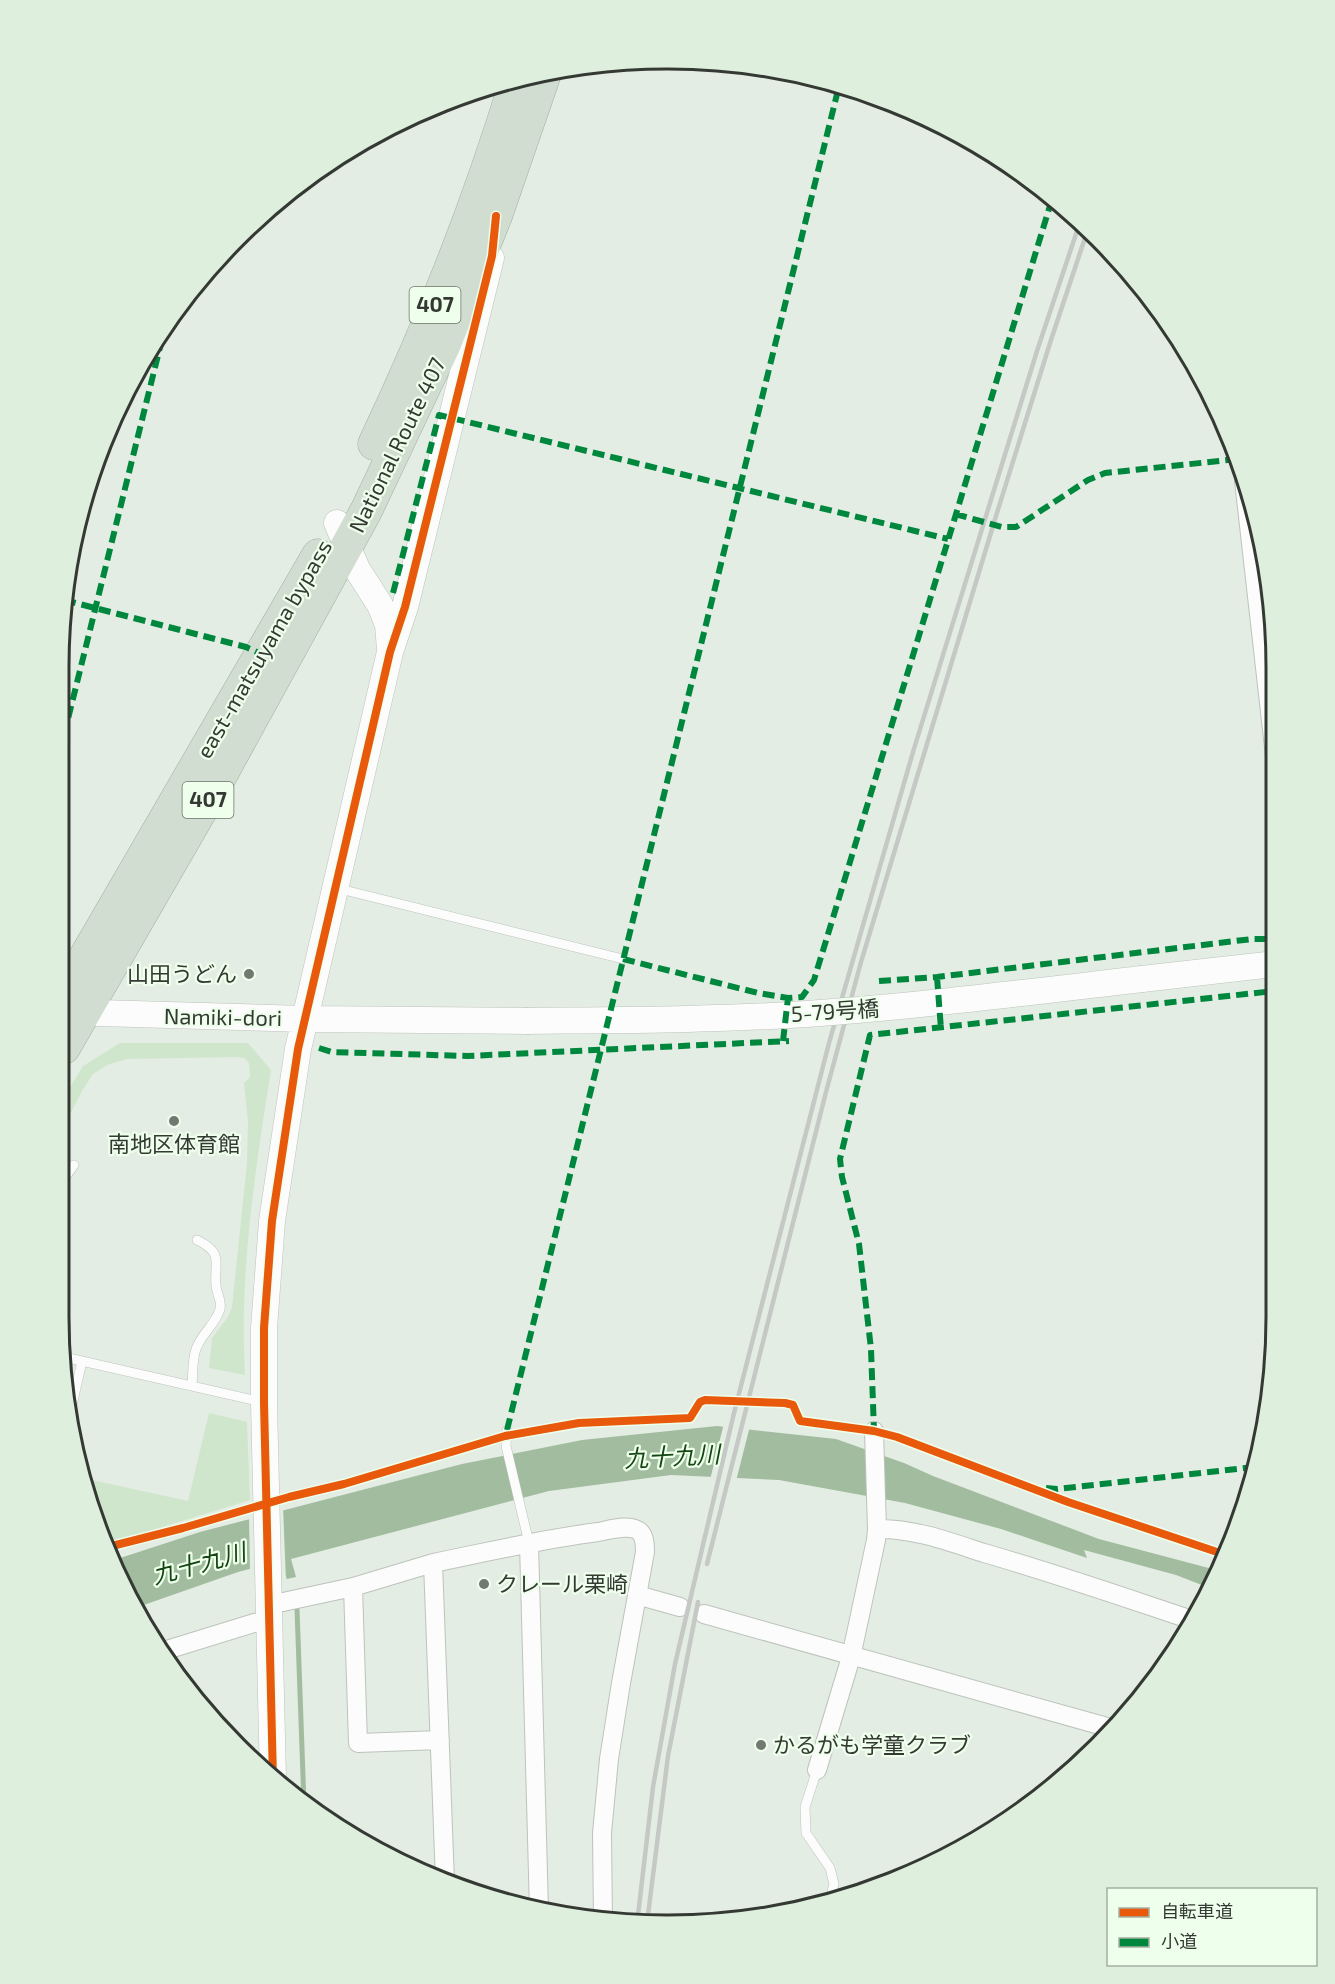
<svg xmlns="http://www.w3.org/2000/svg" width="1335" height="1984" font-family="'Exo 2','Noto Sans JP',sans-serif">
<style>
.green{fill:#cfe6cc}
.water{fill:#a2bc9f}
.pier{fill:#e4ede3}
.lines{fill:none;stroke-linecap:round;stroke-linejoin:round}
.stream{stroke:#a2bc9f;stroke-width:5}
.lane-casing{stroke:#bcc3bc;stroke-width:10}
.street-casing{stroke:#bcc3bc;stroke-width:20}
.secondary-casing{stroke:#bcc3bc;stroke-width:27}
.highway-casing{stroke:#a0b09f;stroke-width:33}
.lane{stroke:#fbfcfb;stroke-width:9}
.street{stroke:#fbfcfb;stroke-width:18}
.secondary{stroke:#fbfcfb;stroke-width:26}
.highway{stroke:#d1ddd0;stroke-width:32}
.rail{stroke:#c5c8c5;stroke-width:4.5}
.secondary-bridge-casing{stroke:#bcc3bc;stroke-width:27;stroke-linecap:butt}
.secondary-bridge{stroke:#fbfcfb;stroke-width:26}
.quiet{stroke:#00873e;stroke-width:6;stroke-dasharray:12 6;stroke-linecap:butt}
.cycleway-casing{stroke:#eeffec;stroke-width:11}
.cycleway{stroke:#e8590c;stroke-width:8}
.poi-dot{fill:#727971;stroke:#eeffec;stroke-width:2}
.labels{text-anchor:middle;stroke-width:4.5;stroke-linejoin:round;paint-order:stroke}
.shield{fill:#eeffec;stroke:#6c756a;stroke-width:1.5}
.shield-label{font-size:21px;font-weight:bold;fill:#343a33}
.street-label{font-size:22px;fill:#343a33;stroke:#eeffec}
.poi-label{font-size:22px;fill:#343a33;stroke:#eeffec;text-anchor:start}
.water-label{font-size:24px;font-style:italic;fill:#144512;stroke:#eeffec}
.rim{fill:none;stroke:#343a33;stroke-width:3}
</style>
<rect width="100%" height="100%" fill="#e4ede3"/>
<!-- green -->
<path class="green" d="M120,1043H248L271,1070C255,1171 239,1273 245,1375L209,1368L212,1338L228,1317L232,1307L247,1163L248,1122L244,1083L250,1077L249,1063L244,1058L237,1057L127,1059L107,1065L93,1074L82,1091L64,1126V1097L83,1066Z
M209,1413L247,1422L250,1500L159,1528L106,1542L91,1512L83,1478L188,1501Z"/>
<!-- water -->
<path class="water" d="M717,1426L836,1439L904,1463L933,1476L1099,1539L1220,1571L1212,1589L1176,1575L1084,1550L1087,1558L1001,1529L905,1503L779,1480L671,1475L549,1491L291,1559L296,1577L287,1579L279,1561L238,1572L138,1607L114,1560L200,1532L462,1464L582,1440Z"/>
<!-- pier -->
<path class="pier" d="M724,1423L750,1426L736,1481L710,1480Z
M283,1506L286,1581L278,1565L250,1572L249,1515Z"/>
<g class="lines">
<!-- stream -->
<path class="stream" d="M297,1609L304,1804"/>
<defs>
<path id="lane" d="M336,888L623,959
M64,1179L74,1165
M64,1357L262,1402
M192,1386C193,1375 192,1360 196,1349C201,1334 216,1324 220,1309C222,1300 217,1295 216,1286C214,1262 224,1253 197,1240
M69,1419L82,1361
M507,1430L506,1446L529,1543
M817,1770L805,1807L806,1833L830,1868L834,1884L830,1900"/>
<path id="street" d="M1244,481L1276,765
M877,1529C913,1528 950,1542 984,1553C1054,1573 1123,1597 1192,1620
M529,1543L539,1911
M433,1563C487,1552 542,1539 598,1532C609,1530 624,1525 635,1529C645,1532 645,1544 645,1552L621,1683L609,1759L602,1833L603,1921
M353,1587L358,1743L440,1740
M637,1595L680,1607
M269,1605L353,1587L433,1563L445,1882
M704,1614L1114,1729
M160,1652L254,1623L269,1621
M817,1770L851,1657L876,1540L877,1529L874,1431"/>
<path id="secondary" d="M337,523L357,569L380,605L388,625L390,649
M1142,979L1274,964
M64,1012L306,1019L526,1021
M273,1779L264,1403V1328L272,1221L298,1049L390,652L405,607L491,258"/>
<path id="highway" d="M374,444C430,326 478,205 516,80
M64,993L318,555
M64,1048L213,790L366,511L444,346L496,216L546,71"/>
</defs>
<!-- lane casing -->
<use href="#lane" class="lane-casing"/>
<!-- street casing -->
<use href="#street" class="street-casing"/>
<!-- secondary casing -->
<use href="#secondary" class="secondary-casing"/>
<!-- highway casing -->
<use href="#highway" class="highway-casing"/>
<!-- lane -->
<use href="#lane" class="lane"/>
<!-- street -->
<use href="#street" class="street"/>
<!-- secondary -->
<use href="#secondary" class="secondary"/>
<!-- highway -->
<use href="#highway" class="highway"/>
<!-- rail -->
<path class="rail" d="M707,1564L826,1092L861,962L996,516L1050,343L1088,229
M647,1923L668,1756L698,1602
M637,1924L653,1787L675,1664L734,1413L829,1043L913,752L1037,351L1080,222"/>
<defs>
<path id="secondary-bridge" d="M526,1021C620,1020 714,1020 807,1014C919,1006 1030,992 1142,979"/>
</defs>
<!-- secondary-bridge casing -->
<use href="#secondary-bridge" class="secondary-bridge-casing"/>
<!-- secondary-bridge -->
<use href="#secondary-bridge" class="secondary-bridge"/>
<!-- quiet -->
<path class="quiet" d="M955,514L1002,527H1016L1088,480L1105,473L1238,459
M393,593L439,415L948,539
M64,600L246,647L261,654
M64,735L165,327
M623,959L758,993L788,998L802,997L814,980L1052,199
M937,977L941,1029
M879,981L937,977L1252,939H1275
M783,1041L788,998
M319,1048L332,1052L467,1056L789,1041
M507,1430L839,86
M877,1430L874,1431L871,1349L859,1244L842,1177L840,1159L870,1035L1274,991
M1046,1488L1057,1489L1255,1467"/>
<defs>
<path id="cycleway" d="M108,1547L183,1528L289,1497L344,1484L505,1436L579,1423L690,1418L700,1402L705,1400L785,1403L793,1405L800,1421L874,1431L897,1437L1068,1502L1226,1555
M273,1779L264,1403V1328L272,1221L298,1049L390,652L405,607L492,256L496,216"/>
</defs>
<!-- cycleway casing -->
<use href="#cycleway" class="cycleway-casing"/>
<!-- cycleway -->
<use href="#cycleway" class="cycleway"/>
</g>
<!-- markers -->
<g class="poi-dot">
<circle cx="249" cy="974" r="6"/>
<circle cx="174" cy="1121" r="6"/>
<circle cx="484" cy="1584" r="6"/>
<circle cx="761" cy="1745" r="6"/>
</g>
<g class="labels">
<!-- shield labels -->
<g class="shield">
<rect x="409.5" y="287" width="51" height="36" rx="4.5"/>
<rect x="182.5" y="782" width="51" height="36" rx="4.5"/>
</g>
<g class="shield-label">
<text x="435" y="312">407</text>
<text x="208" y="807">407</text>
</g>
<!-- street labels -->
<g class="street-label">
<text transform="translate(397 445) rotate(-64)" y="8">National Route 407</text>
<text transform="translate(264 649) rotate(-60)" y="8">east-matsuyama bypass</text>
<text transform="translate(835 1011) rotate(-4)" y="8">5-79号橋</text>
<text transform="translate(223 1017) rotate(1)" y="8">Namiki-dori</text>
</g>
<!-- poi labels -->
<g class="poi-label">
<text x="237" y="982" text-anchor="end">山田うどん</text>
<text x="174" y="1152" text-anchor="middle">南地区体育館</text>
<text x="496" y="1592">クレール栗崎</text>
<text x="773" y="1753">かるがも学童クラブ</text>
</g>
<!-- water labels -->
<g class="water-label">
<text transform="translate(672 1457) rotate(-3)" y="8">九十九川</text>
<text transform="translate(199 1564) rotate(-15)" y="8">九十九川</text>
</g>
</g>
<!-- crop -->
<path d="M0 0H1335V1984H0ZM667 69H668A598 598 0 0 1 1266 667V1317A598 598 0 0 1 668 1915H667A598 598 0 0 1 69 1317V667A598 598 0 0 1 667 69Z" fill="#dfefdd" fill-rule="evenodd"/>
<path class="rim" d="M667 69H668A598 598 0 0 1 1266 667V1317A598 598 0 0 1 668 1915H667A598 598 0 0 1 69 1317V667A598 598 0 0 1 667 69Z"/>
<!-- legend -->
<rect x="1107" y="1888" width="210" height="78" fill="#eeffec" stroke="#a4b0a2" stroke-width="1.5"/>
<rect x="1119" y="1908" width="30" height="9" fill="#e8590c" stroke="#a4b0a2" stroke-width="1.5"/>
<text x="1161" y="1918" font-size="18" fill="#343a33">自転車道</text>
<rect x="1119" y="1938" width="30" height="9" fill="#00873e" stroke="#a4b0a2" stroke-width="1.5"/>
<text x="1161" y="1948" font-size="18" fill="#343a33">小道</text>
</svg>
